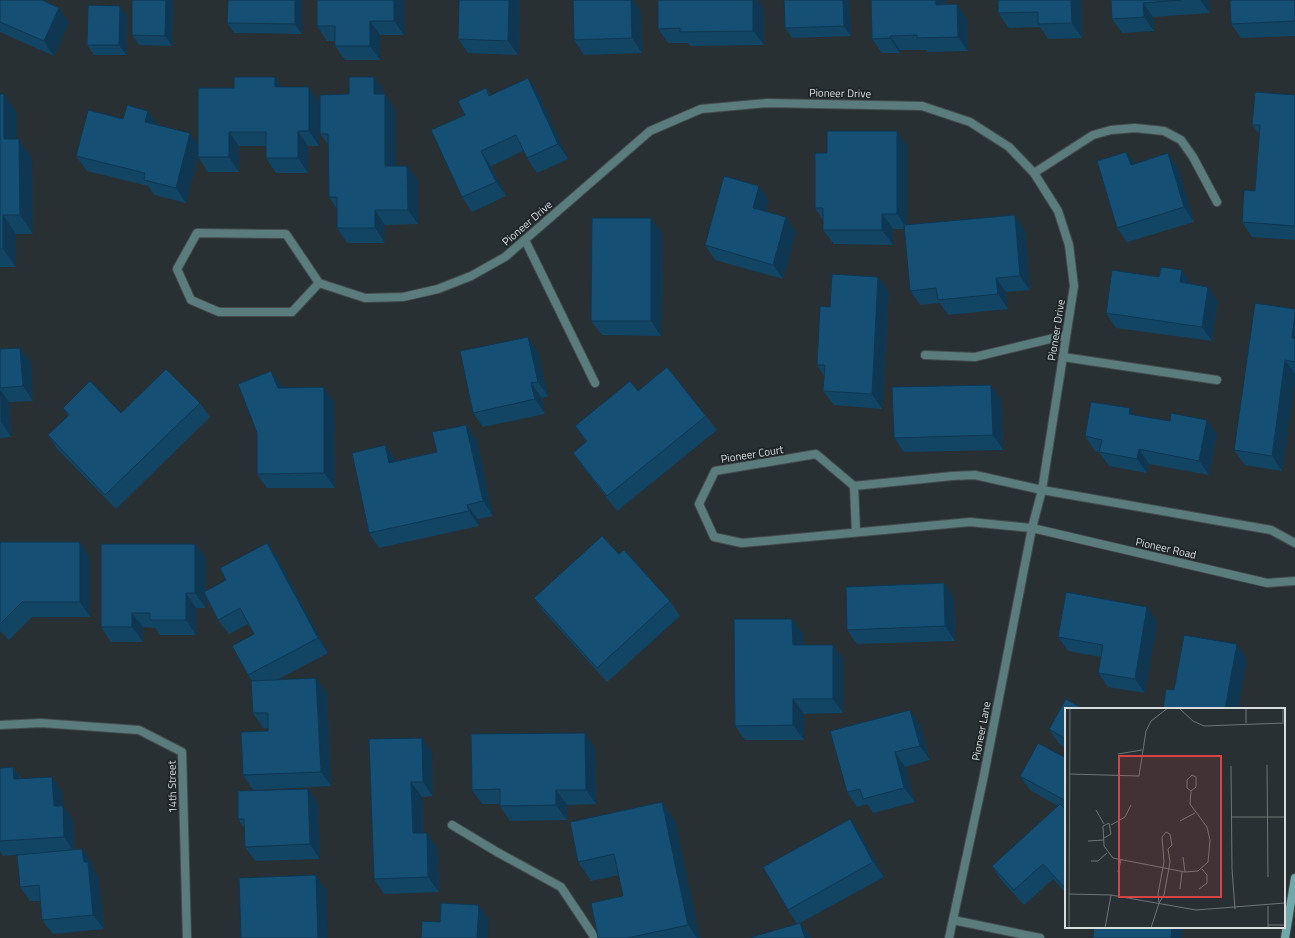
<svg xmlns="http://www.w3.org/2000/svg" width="1295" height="938" font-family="'Titillium Web',sans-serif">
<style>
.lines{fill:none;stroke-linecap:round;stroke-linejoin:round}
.lane-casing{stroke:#444c4e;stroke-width:10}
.street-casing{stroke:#444c4e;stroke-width:10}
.secondary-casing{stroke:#444c4e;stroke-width:10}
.lane{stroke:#5b7c7d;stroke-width:8}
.street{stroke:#5b7c7d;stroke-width:8}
.secondary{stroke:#71a8a9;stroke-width:8}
.wall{fill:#124464}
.shaded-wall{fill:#0f3751}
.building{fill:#154f74;stroke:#0f3751}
.labels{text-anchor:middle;stroke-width:4;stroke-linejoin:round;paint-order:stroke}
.street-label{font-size:11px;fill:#d7dcdd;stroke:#1f2629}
.inset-road{fill:none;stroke:#6e7577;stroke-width:1}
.view{fill:#d64343;fill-opacity:0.15;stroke:#d64343;stroke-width:2}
.inset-edge{fill:none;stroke:#d7dcdd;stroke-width:2}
</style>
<rect width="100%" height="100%" fill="#283033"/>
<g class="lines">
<defs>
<path id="lane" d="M1034,173L1093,135L1111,130L1135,128L1164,131L1181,140L1193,157L1217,202
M525,240L595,383
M925,355L975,357L1066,335
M1063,357L1217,380
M452,825L497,852L561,887L595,938
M953,920L1040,938"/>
<path id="street" d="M319,283L292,312H219L191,300L177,269L197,233L286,234L319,283L365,298L403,297L438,289L471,276L505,257L650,131L701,109L767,103L922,106L970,122L1009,147L1034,173L1058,211L1069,245L1074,286L1042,490L1032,528L983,780L949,938
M854,486L856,532
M1295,543L1271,530L1042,490L975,475L952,476L854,486L816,454L715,471L699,504L714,537L742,543L970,522L1032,528L1267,583L1295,581
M0,725L41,723L139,730L182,752L187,938"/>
<path id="secondary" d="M1285,938L1295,878"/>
</defs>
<!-- lane casing -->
<use href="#lane" class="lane-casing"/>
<!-- street casing -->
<use href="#street" class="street-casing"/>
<!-- secondary casing -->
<use href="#secondary" class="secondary-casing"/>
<!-- lane -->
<use href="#lane" class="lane"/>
<!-- street -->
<use href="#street" class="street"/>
<!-- secondary -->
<use href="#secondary" class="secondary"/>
</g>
<!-- wall -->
<path class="wall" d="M0,0L59,8L69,22L54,56L0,32Z
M173,0L172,46L139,45L132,35Z
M228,0H302V34L234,33L227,23Z
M404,0V35H380V60H345L335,46V41H327L317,26Z
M520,0L518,55L468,53L458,39Z
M573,0H633L641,12L642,53L584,55L574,40Z
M784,0H849L851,36L792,38L785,28Z
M1081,0L1082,38L1048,39L1040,27L1009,28L998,13Z
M1111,0H1209L1210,13L1153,17L1154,31L1122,33L1112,19Z
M1295,0V36L1241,38L1231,24Z
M957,4L967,19L968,51L928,52L926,50H900V53H882L872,39L946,5Z
M763,8L764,45L691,46L688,43H668L658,29Z
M127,16L126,55H94L87,45Z
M374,77L384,91V94L395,109V166H407L418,180V224L385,225V243H347L337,228V209L329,197V146L320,134L349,94Z
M282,87H309L319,102V146H308V173H276L266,158V146H239V172H208L198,157V156L186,203L154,195L148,186L87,171L76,156L123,119L158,125L198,145L234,88Z
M486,88L491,95L538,93L568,159L537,173L527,158L523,151L491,166L506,196L472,212L462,197L465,115Z
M0,94H4L17,113V139H19L32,158L33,234H16V267H0Z
M1295,95V240L1252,237L1242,222L1255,191L1260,135L1252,125Z
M897,131L907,146V225L1025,230L1030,290L1006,292L1008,309L948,315L940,303L920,305L910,291L904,229H893V245L834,244L823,230V220L815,208L827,153Z
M1134,164L1178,168L1194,222L1127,242L1117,228Z
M769,200L766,212L786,217L796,232L783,279L715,260L705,245Z
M662,233L661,336L602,335L591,321Z
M878,277L889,291L882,409L834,405L823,391L824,376L817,365L830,307Z
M1192,284L1218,301L1212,341L1116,328L1106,313Z
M1295,309V380L1282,471L1245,465L1234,450Z
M20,348L31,362L33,401L9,402L11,437L0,438V349Z
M538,351L548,396L542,398L545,414L483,427L473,413Z
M281,385L282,388L334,402L335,488H267L257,474Z
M638,391L706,416L717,430L617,511L583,467L573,453L586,442L575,426Z
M1001,400L1003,450L904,452L894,438Z
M200,403L210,417L116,509L58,450L48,435L68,416L63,408L121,413Z
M1134,415L1217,434L1209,475L1149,464L1147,473L1109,466L1099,452L1095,451L1085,436Z
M477,439L493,516L478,519L479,526L379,548L369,533L385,445L395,460V461L437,452Z
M0,542L90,557V617H32L9,640L0,631Z
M195,544L206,558V591L277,557L328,653L277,680L316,678L327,693L331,786L253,790L243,775L268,731V728H263L253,713L252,681L248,675L254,634L248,624L229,634L218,620L206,596V608H196V635H160L155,628L143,627V642H111L101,627Z
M619,554L670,601L680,616L607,682L544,612L534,598Z
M954,598L955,641L857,644L847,630Z
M1157,621L1145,693L1108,687L1098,673L1101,657L1068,651L1058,637Z
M803,633V645H833L843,659V713L804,714V740H745L735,726Z
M1066,709V748L1059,744L1049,729Z
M920,724L930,760L905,767L915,802L873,813L867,804L857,807L847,792Z
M369,739L432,752L433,796L422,797L423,833L437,847L439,892L384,894L374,879Z
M595,748L596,804L567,805V820L510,821L500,806V804H482L472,790Z
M1066,758V893L1053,879L1024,905L1002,881L992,866L1058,806L1030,790L1020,776Z
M13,767L22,779L62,792L63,806L73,820L74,849H82L92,863L93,869L98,876L104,929L53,934L42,920L41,901H30L20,887L27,854L3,856L0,851V768Z
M662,802L675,821L700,938H598L623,896L619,875L591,881L578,862Z
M318,803L320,859L255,861L245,847L244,828L238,819Z
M850,819L860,833L884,877L800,923L811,938H752L797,924L788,910Z"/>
<!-- shaded-wall -->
<path class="shaded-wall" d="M166,0H173L172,46L165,36Z
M295,0H302V34L295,24Z
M394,0H404V35L394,21Z
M509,0H520L518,55L508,41Z
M631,0H633L641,12L642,53L632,38Z
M753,0H758L763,8L764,45L753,31Z
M843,0H849L851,36L844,26Z
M936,0H946V20L936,5Z
M1071,0H1081L1082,38L1072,23Z
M1200,0H1209L1210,13Z
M1143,3L1153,17L1154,31L1144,17Z
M957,4L967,19L968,51L958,37Z
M120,6L127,16L126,55L119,45Z
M59,8L69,22L54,56L44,41Z
M370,21L380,35V60L370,46Z
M890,36L900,50V53L890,38Z
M275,77L285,91L275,87Z
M374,77L384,91V109L374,94Z
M528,78L538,93L568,159L558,144Z
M309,87L319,102V146L309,131Z
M4,94L17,113V158L4,139Z
M385,94L395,109L396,181L385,166Z
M148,111L158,125L145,122Z
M298,131L308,146V173L298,158Z
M897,131L907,146V229L897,214Z
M229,132L239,146V172L229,157Z
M190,133L200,148L186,203L176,188Z
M19,139L32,158L33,234L20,215Z
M481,151L491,166L506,196L496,182Z
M1126,152L1137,167L1131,165Z
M1168,153L1178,168L1194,222L1184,207Z
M407,166L418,180V224L408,210Z
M759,186L769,200L763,223L753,208Z
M375,210L385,225V243L375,228Z
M882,214L893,229V245L882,230Z
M3,215L16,234V267L3,249Z
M1015,215L1025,230L1030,290L1020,276Z
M786,217L796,232L783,279L773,265Z
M651,218L662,233L661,336L651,321Z
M1182,270L1192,285L1180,282Z
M878,277L889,291L882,409L872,394Z
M996,278L1006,292L1008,309L998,294Z
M1208,287L1218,301L1212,341L1202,327Z
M1295,315V342L1292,338Z
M528,337L538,351L548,396L538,382Z
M20,348L31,362L33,401L23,386Z
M1285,360L1295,374V380L1282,471L1272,456Z
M271,371L281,385L288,402L278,388Z
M531,383L542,398L545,414L535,399Z
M991,385L1001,400L1003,450L993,435Z
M324,387L334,402L335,488L324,473Z
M0,390L9,402L11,437L1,422Z
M1130,408L1140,423L1129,414Z
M1207,420L1217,434L1209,475L1199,461Z
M466,425L477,439L493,516L483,501Z
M385,445L395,460L399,477L389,463Z
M1139,449L1149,464L1147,473L1137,459Z
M467,505L478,519L479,526L469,511Z
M80,542L90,557V617L80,602Z
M267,543L277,557L328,653L318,638Z
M195,544L206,558V608L195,593Z
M944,583L954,598L955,641L945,626Z
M186,593L196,608V635L186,620Z
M1147,607L1157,621L1145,693L1135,679Z
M132,613L143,627V642L132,627Z
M792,619L803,633V660L793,645Z
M1237,644L1247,659L1238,709H1225Z
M833,645L843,659V713L833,699Z
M316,678L327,693L331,786L321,772Z
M793,699L804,714V740L793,725Z
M910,710L920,724L930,760L920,746Z
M585,733L595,748L596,804L586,790Z
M422,738L432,752L433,796L423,782Z
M895,752L905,767L915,802L904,788Z
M13,767L23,782L14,779Z
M52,777L62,792L63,806L73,820L74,852L64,837L54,806Z
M411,782L422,797L423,848L413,833Z
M308,789L318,803L320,859L310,844Z
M556,790L567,805V820L556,805Z
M662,802L675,821L700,938H697L688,925Z
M850,819L860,833L884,877L873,862Z
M427,833L437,847L439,892L428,877Z
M82,849L92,863L93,869L98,876L104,929L93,915L84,862Z
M316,875L326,890L328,938H318Z
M479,905L489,920L488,938H477Z
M800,923L811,938H805Z
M1172,927H1181L1183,930L1182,938H1171Z"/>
<!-- building -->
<path class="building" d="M0,0H42L59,8L44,41L0,22Z
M132,0H166L165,36L132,35Z
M228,0H295V24L227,23Z
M317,0H394V21H370V46H335V26H317Z
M459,0H509L508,41L458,39Z
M573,0H631L632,38L574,40Z
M658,0H753V31L680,32V28L658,29Z
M784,0H843L844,26L785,28Z
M871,0H936V5L957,4L958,37L917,38V35L890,36V38L872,39Z
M998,0H1071L1072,23L1038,24V12L998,13Z
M1111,0H1181L1143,3L1144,17L1112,19Z
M1230,0H1295V21L1231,24Z
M88,5L120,6L119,45H87Z
M234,77H275V87H309V131H298V158H266V132H229V157H198V88H234Z
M349,77H374V94H385V166H407L408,210H375V228H337V197H329L328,134H320V95L349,94Z
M528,78L558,144L527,158L516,135L481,151L496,182L462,197L431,130L465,115L458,101L486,88L489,96Z
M1255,92L1295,95V226L1242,222L1244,190L1255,191L1260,125H1252Z
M0,94H4V139H19L20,215H3V249H0Z
M127,105L148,111L145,122L190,133L176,188L144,180L145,173L76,156L88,110L123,119Z
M827,131H897V214H882V230H823V208H815V153H827Z
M1126,152L1131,165L1168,153L1184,207L1117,228L1097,161Z
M724,176L759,186L753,208L786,217L773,265L705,245Z
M1015,215L1020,276L996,278L998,294L938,300L936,288L910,291L904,225Z
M592,218H651V321H591Z
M1161,267L1182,270L1180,282L1208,287L1202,327L1106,313L1112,270L1159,277Z
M832,274L878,277L872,394L823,391L825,365H817L820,306L830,307Z
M1255,303L1295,309V315L1292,338H1295V362L1285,360L1272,456L1234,450Z
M528,337L538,382L531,383L535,399L473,413L460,351Z
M20,348L23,386L0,388V349Z
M667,367L706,416L607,496L573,453L587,441L575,426L630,381L638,391Z
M166,369L200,403L105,495L48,435L69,415L63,408L90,381L121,413Z
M271,371L278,388L324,387V473L257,474V433L238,384Z
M991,385L993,435L894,438L892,387Z
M1091,402L1130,408L1129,414L1170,421L1171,413L1207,420L1199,461L1139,449L1137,459L1099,452L1102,440L1085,436Z
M466,425L483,501L467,505L469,511L369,533L352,453L385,445L389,463L437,452L432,432Z
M602,536L619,554L624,550L670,601L597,668L534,598Z
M0,542H80V602H22L0,624Z
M267,543L318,638L248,675L232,646L254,634L240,608L218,620L204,592L226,580L220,568Z
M101,544H195V593H186V620H150V613H132V627H101Z
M944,583L945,626L847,630L846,587Z
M1066,592L1147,607L1135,679L1098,673L1103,645L1058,637Z
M734,619H792L793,645H833V699H793V725L735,726Z
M1184,635L1237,644L1225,709H1163L1166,689L1174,690Z
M316,678L321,772L243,775L241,732L268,731V713H253L251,681Z
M1066,699L1083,709H1066V739L1049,729Z
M910,710L920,746L895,752L904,788L863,799L860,789L847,792L830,731Z
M585,733L586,790H556V805L500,806V789L472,790L471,734Z
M422,738L423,782H411L413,833H427L428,877L374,879L369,739Z
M1038,743L1066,758V801L1020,776Z
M13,767L14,779L52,777L54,806H63L64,837L0,841V768Z
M308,789L310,844L245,847L244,819H238V791Z
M662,802L688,925L627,938H598L591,903L623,896L614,854L578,862L570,822Z
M1060,804L1066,810V889L1043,864L1014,890L992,866Z
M850,819L873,862L788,910L763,867Z
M82,849L84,862H88L93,915L42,920L39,885L20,887L17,855Z
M316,875L318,938H241L239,878Z
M441,903L479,905L477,938H421L422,921L440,922Z
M800,923L805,938H752V937Z
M1094,927H1172L1171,938H1093Z"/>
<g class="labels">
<!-- street labels -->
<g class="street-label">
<text transform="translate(840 93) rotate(1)" y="4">Pioneer Drive</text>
<text transform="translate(527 223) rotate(-41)" y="4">Pioneer Drive</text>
<text transform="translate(1056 330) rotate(-81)" y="4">Pioneer Drive</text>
<text transform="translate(752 454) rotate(-9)" y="4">Pioneer Court</text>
<text transform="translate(1166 548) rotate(13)" y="4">Pioneer Road</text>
<text transform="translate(981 731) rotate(-79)" y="4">Pioneer Lane</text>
<text transform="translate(172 787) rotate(-91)" y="4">14th Street</text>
</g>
</g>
<!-- overview -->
<g transform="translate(1065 708)">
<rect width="220" height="220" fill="#283033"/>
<path class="inset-road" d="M114,0L128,13L139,18L220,15M218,0V14M181,15V0M53,46L77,42M202,57L203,169M166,58L167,161L170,201M5,66L74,68L81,23L86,13L103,0M31,102L39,116M167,109H220M115,113L130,105M46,117L60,109L66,97M39,130L46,126L44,115L38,118L39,138L48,150L120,164L133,163L143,154L145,132L142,119L125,96L126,83L131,79V69L127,67L122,72V80L126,83M23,133L39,132M118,149L120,164M26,153H33L42,145M53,164L56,152M115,181L117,164M134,181L142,175V167L137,161M4,186L46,187L131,202L220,195M203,198V220M203,217H220M4,220L5,0M40,220L46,187M86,220L94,195L93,186L99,154L97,129L101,124L105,126L107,137L103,141L105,154L99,187L94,195"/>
<path class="view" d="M54,48H156V189H54Z"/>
<rect width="220" height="220" class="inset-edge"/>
</g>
</svg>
